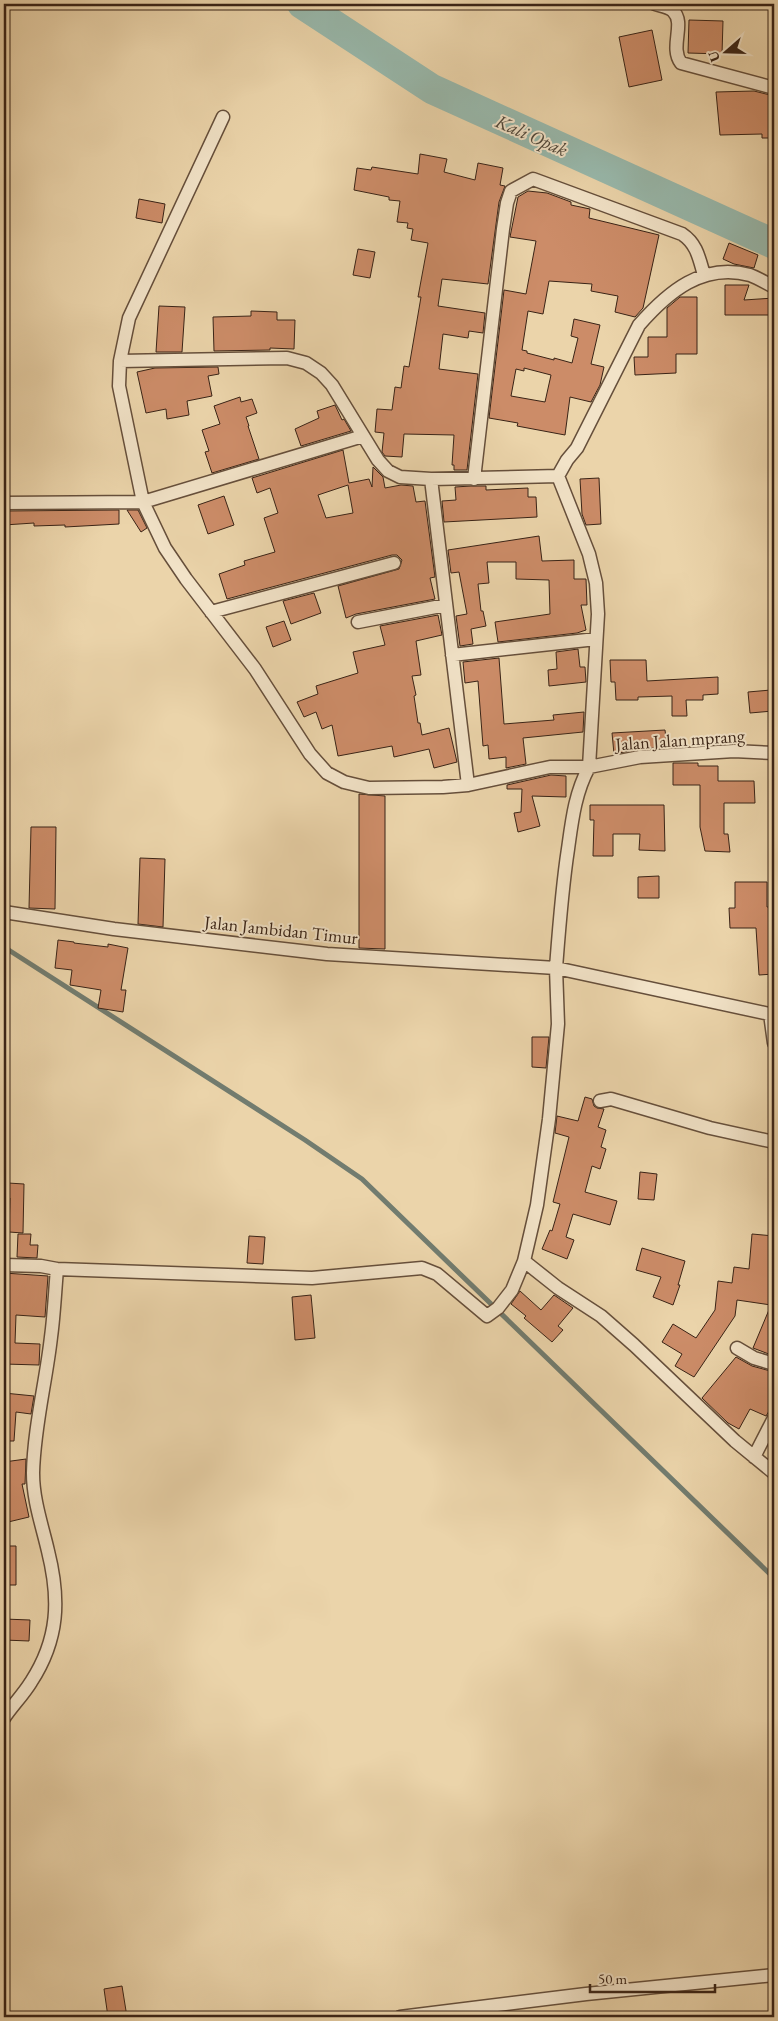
<svg xmlns="http://www.w3.org/2000/svg" width="778" height="2021" font-family="'EB Garamond',serif">
<style>
.lines{fill:none;stroke-linecap:round;stroke-linejoin:round}
.stream{stroke:#727c6f;stroke-width:5}
.river{stroke:#98b8ab;stroke-width:30}
.building{fill:#cc8c68;stroke:#392316;fill-rule:evenodd}
.street-casing{stroke:#664f3b;stroke-width:15}
.street{stroke:#f2e3c8;stroke-width:12}
.labels{text-anchor:middle;stroke-width:4;stroke-linejoin:round;paint-order:stroke}
.street-label{font-size:18px;fill:#392316;stroke:#f2e3c8}
.water-label{font-size:19px;font-style:italic;fill:#51483b;stroke:#f2e3c8}
</style>
<rect width="100%" height="100%" fill="#ebd4aa"/>
<filter id="stains"><feTurbulence type="fractalNoise" baseFrequency=".004" numOctaves="4"/><feColorMatrix values="0 0 0 0 .2 0 0 0 0 .09 0 0 0 0 .02 0 0 0 .5 -.17"/></filter>
<radialGradient id="worn" r=".72"><stop offset=".6" stop-color="#630" stop-opacity="0"/><stop offset="1" stop-color="#630" stop-opacity=".3"/></radialGradient>
<g class="lines">
<!-- stream -->
<path class="stream" d="M4,947L305,1140L362,1179L774,1578"/>
<!-- river -->
<path class="river" d="M302,4L432,89L774,244"/>
</g>
<!-- building -->
<path class="building" d="M689,20L723,21L722,54L688,53Z
M652,30L662,80L629,87L619,37Z
M754,91L774,96V138H762V134L720,135L716,92Z
M420,154L447,159L444,172L475,180L478,163L503,168L500,185L505,186L499,202L488,284L442,279L438,306L485,313L483,333L469,331L468,338L443,334L439,369L478,374L467,470H454V465H452L454,435L404,434L402,457L385,456L382,452L384,433L375,432L377,409L392,410L395,387L401,388L404,366L409,367L421,297H418L428,243L411,240L413,229L407,228L408,223L397,222L400,201L389,200V197L354,190L357,168L371,170L372,167L418,174Z
M528,191L547,193L571,202V205L590,209L589,218L659,235L643,308L635,317L615,312L618,296L591,291L592,284L549,281L543,314L528,311L522,350L527,351V353L554,360V358L572,363L578,338L571,336L574,319L600,325L591,364L604,367L600,385L591,402L570,397L565,435L517,426L518,423L489,418L504,290L526,294L536,241L510,237L518,197ZM524,368L551,375L545,402L511,396L516,369L524,371Z
M139,199L165,204L162,223L136,218Z
M729,243L758,255L754,268L734,264L723,259Z
M358,249L375,252L370,278L353,275Z
M725,285H749L744,300L774,298V315H725Z
M680,297H697V354H676V373L635,375L634,357H648V337H667V308Z
M159,306L185,307L182,352H156Z
M251,311L277,312V320H295L294,349L270,348V350L214,351L213,317L251,316Z
M218,367L219,374L208,376L212,396L187,401L189,415L167,419L166,409L146,413L137,372L155,368Z
M240,397L241,402L252,399L257,413L246,417L249,426H248L259,459L212,473L205,452L209,451L202,430L220,424L214,406Z
M335,405L342,420L344,419L351,431L301,446L295,429L319,418L317,411Z
M343,450L349,483L369,479L372,487L373,467L383,477L385,488L401,485L413,486L416,502L425,501L435,577L430,578L435,599L356,614L346,618L338,586L399,569L402,560L397,555H392L227,599L219,574L245,565L244,561L275,552L264,518L278,513L270,488L257,493L252,478ZM348,485L353,513L326,518L318,495Z
M599,478L601,524L586,525L582,514L580,479Z
M471,486H486V490L528,488V497H536L537,517L444,522L442,501L456,500L455,487Z
M224,496L234,525L208,534L198,505Z
M119,510V524L65,527V525L34,526V523L4,525V511Z
M127,510H138L147,528L141,532Z
M539,536L542,561L574,560V579H586L587,605H581L586,630L577,633L498,642L495,622L550,614L549,580L516,579V562H487L489,583L478,584L481,611H483L486,626L471,629L473,644L460,646L456,616L467,614L459,572L451,573L448,550Z
M314,593L321,613L291,624L283,601Z
M438,615L442,635L416,641L421,675L412,676L416,695L414,696L418,723H420L422,735L449,728L457,762L434,768L429,749L394,757L392,746L338,756L332,725L322,729L316,712L304,717L297,702L318,694L316,686L358,673L353,652L385,645L380,626Z
M284,621L291,640L273,647L266,627Z
M578,649L580,667H585L586,682L549,686L548,670L557,669L556,652Z
M499,658L504,724L554,720L553,715L584,712L583,732L523,738L526,764L506,768V757L489,759L488,745L483,746L478,681L465,683L463,662Z
M610,660H646L647,681L718,677V694L703,695V700H686L687,716H672V696L638,697V700H616L615,682H611Z
M771,690L773,711L750,713L748,692Z
M665,730L667,747L639,749L614,754L612,733Z
M673,763H698V766H718V781H754L755,803H724V834H728L730,852L705,851L700,827V785H673Z
M551,775L566,776V797L532,796L540,826L518,832L514,813L521,812L522,789H507V785Z
M359,794L385,796V949L359,948Z
M590,805H664L665,851L639,850L640,834H613V856H593L594,820H590Z
M31,827H56L55,909L29,908Z
M140,858L165,859L163,927L138,924Z
M659,876V898H638V877Z
M735,882H767V907H774V974L759,975L756,928H730L729,908H735Z
M58,940L74,942V943L108,947V944L128,948L121,990H126L123,1012L98,1008L101,990L70,985L72,970L55,968Z
M532,1037H549L546,1068L532,1067Z
M585,1097L592,1099L594,1106L597,1108L604,1109L598,1127L606,1130L601,1147L606,1149L600,1169L592,1166L585,1192L617,1201L610,1225L573,1214L566,1237L574,1240L567,1259L542,1249L550,1230L552,1231L560,1204L553,1202L569,1137L555,1133L557,1116L578,1121Z
M640,1172L657,1174L654,1200L638,1199Z
M8,1183L24,1184L23,1233L9,1232L10,1198L7,1197Z
M18,1234H31L30,1245H38L37,1258L17,1257Z
M752,1234L774,1236V1356L753,1348L771,1305L737,1300L735,1316L694,1377L675,1366L682,1354L662,1342L673,1324L696,1338L715,1310L718,1281L732,1283L734,1267L749,1269Z
M249,1236L265,1237L263,1264L247,1263Z
M642,1248L685,1261L678,1285H680L673,1305L653,1297L661,1277L636,1270Z
M4,1273L48,1276L45,1317L16,1315L15,1343L40,1344L39,1365L4,1364Z
M520,1291L541,1310L554,1295L573,1308L558,1326L563,1330L552,1342L524,1318L526,1316L511,1304Z
M311,1295L315,1338L295,1340L292,1297Z
M736,1357L752,1366L774,1372V1410L769,1411L766,1416L750,1409L739,1429L728,1423L702,1398Z
M4,1393L34,1396L31,1414L16,1412L14,1441H4Z
M26,1459L25,1484H22L29,1517L4,1523V1509H8L4,1478V1462Z
M4,1546H16V1585H4Z
M4,1619L30,1620L29,1641L4,1640Z
M122,1986L127,2017H108L104,1989Z"/>
<g class="lines">
<defs>
<path id="street" d="M655,4C661,6 669,7 673,11C686,23 669,47 681,63L774,88
M223,117L129,318L120,361L119,386L143,502L363,436
M120,361L287,358L306,363L321,373L332,385L378,460L388,471L400,477L431,479L558,476
M431,479L468,785
M474,479L503,229L507,203L511,191L533,179L682,234C697,244 699,258 704,275
M4,503L143,502L165,548L186,579L255,669L310,754L327,773L344,782L369,788L443,787L468,785L550,767H589L640,757L734,751L774,753
M211,612L394,563
M358,622L446,605
M452,655L596,639
M4,912L114,929L327,954L556,968C559,929 562,888 568,849C572,820 575,793 589,767L598,614L596,583L589,554L558,476L567,460L577,448L639,325C668,292 703,262 750,275C758,278 766,283 774,287
M770,1014L774,1043
M600,1101L611,1099L710,1128L774,1142
M524,1261L558,1288L601,1316L634,1345L735,1441L774,1473
M4,1265L41,1266L57,1269L312,1278L422,1268L437,1274L487,1316L498,1308L512,1290L524,1261L537,1205L549,1119L558,1024L556,968L774,1015
M737,1348L754,1358L774,1364
M754,1457L774,1418
M4,1718C12,1706 23,1695 31,1682C59,1639 60,1599 48,1551C42,1525 33,1500 33,1473C34,1427 46,1382 51,1337C54,1315 55,1292 57,1269
M400,2017L586,1994L774,1975"/>
</defs>
<!-- street casing -->
<use href="#street" class="street-casing"/>
<!-- street -->
<use href="#street" class="street"/>
</g>
<g class="labels">
<!-- street labels -->
<g class="street-label">
<text transform="translate(680 740) rotate(-4)" y="6">Jalan Jalan mprang</text>
<text transform="translate(281 930) rotate(6)" y="6">Jalan Jambidan Timur</text>
</g>
<!-- water labels -->
<g class="water-label">
<text transform="translate(532 135) rotate(24)" y="7">Kali Opak</text>
</g>
</g>
<!-- margin -->
<rect width="778" height="2021" fill="none" stroke="#ebd4aa" stroke-width="20"/>
<rect x="5" y="5" width="768" height="2011" fill="none" stroke="#392316" stroke-width="2.5"/>
<rect x="10" y="10" width="758" height="2001" fill="none" stroke="#392316"/>
<!-- north arrow -->
<g transform="translate(726 52) rotate(250)" stroke="#f2e3c8" stroke-width="4" paint-order="stroke">
<path d="M0-4L9 19L0 12L-9 19Z" fill="#392316"/>
<text y="-8" font-size="14" font-weight="bold" text-anchor="middle" fill="#392316">U</text>
</g>
<!-- scale -->
<path d="M590 1984v8h125v-8" fill="none" stroke="#392316" stroke-width="2.5"/>
<text x="598" y="1984" font-size="15" fill="#392316" stroke="#f2e3c8" stroke-width="4" paint-order="stroke">50 m</text>
<rect width="100%" height="100%" filter="url(#stains)"/>
<rect width="100%" height="100%" fill="url(#worn)"/>
</svg>
